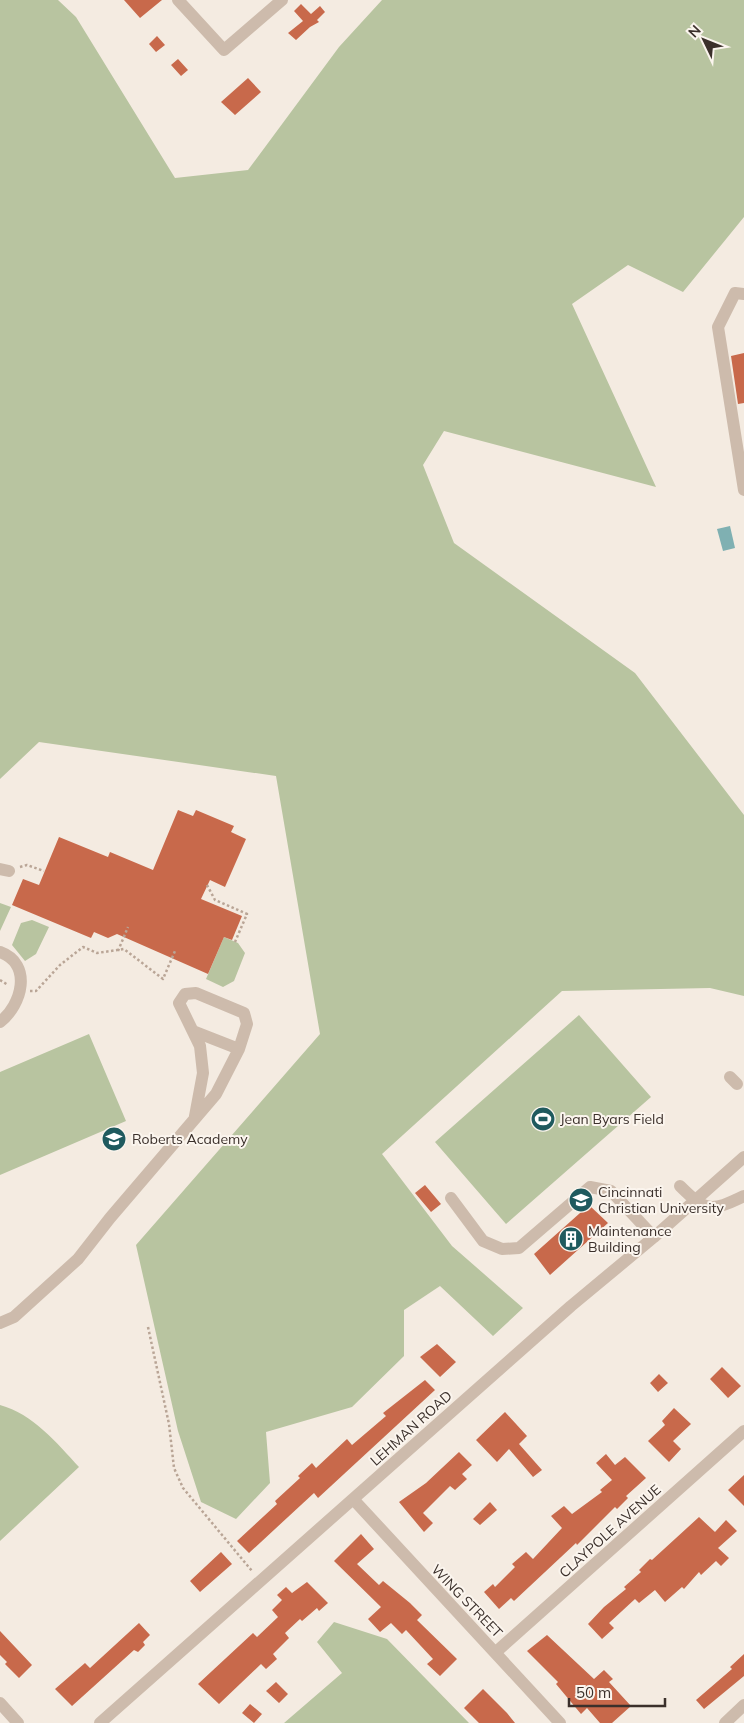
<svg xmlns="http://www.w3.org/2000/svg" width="744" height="1723" font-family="Mulish,sans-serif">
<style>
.green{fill:#b8c4a0}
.water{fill:#7fb0b2}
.building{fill:#c8694b}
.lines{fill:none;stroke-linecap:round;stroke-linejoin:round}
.path{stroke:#b9a596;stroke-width:2.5;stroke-dasharray:2.5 2.5;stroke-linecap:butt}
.minor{stroke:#cdbbac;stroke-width:12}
.labels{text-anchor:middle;stroke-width:4;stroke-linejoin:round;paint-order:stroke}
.poi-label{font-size:14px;fill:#3b302b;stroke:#fbf5ee;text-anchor:start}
.street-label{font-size:14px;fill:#3b302b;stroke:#fbf5ee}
</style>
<rect width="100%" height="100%" fill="#f4ebe1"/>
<!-- green -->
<path class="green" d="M0,0H58L76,17L175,178L248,170L339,47L382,0H744V217L683,292L628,265L572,304L656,487L444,431L423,465L454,543L635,673L744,815V996L710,988L562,991L382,1154L452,1246L523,1308L493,1336L440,1286L404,1310V1356L352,1407L266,1432L270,1483L236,1519L201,1502L178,1431L136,1245L320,1034L276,776L39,742L0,779Z
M0,903L11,907L0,931Z
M32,920L49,927L36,954L25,961L12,945L21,923Z
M224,937L238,943L245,953L234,981L223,987L206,979Z
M579,1015L651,1097L506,1224L435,1142Z
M89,1034L126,1121L0,1175V1072Z
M0,1405C33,1414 57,1443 79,1467L0,1541Z
M334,1622L387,1639L469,1723H284L342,1673L317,1642Z"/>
<!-- water -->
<path class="water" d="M730,526L735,548L723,551L717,529Z"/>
<!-- building -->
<path class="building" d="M124,0H162L140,18Z
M301,4L311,14L320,6L325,12L317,20L319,22L310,27L296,40L288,33L303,21L294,11Z
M157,36L165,45L156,52L149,44Z
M178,59L188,70L181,76L171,65Z
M248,78L261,92L235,115L221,102Z
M744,353V403L738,404L731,356Z
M178,810L193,816L196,810L234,826L231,832L246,839L225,887L210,880L201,899L242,916L232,940L224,937L208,974L117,934L108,938L94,932L91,938L12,905L23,879L39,885L59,837L108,857L110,852L153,870Z
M425,1185L441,1204L431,1212L415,1193Z
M589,1205L608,1223L550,1275L534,1254Z
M437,1344L456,1362L440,1377L420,1357Z
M722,1367L741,1386L728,1398L710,1379Z
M659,1374L668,1383L658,1392L650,1383Z
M425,1380L435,1390L318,1498L314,1493L249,1553L237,1541L277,1504L275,1501L300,1478L298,1476L312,1463L316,1468L347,1439L352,1445L386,1416L383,1413Z
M674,1408L691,1424L673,1441L681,1449L669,1462L648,1441L665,1425L662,1421Z
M505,1412L527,1436L519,1444L542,1470L533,1477L509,1449L497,1462L476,1440Z
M459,1452L472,1465L462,1474L467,1479L455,1490L450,1486L423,1513L433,1523L424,1532L399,1502L426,1483Z
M606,1454L615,1465L625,1457L646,1478L626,1496L628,1498L617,1509L615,1507L577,1545L576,1543L514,1601L511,1598L499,1609L484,1592L493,1584L495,1587L515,1567L512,1564L526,1552L533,1559L562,1528L551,1516L564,1506L572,1514L602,1492L600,1490L612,1480L596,1463Z
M744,1475V1506L728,1490Z
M490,1502L497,1510L480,1525L473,1519Z
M699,1517L715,1532L726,1520L737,1531L718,1548L729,1558L721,1566L716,1561L701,1575L699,1572L684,1589L682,1587L665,1602L655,1590L639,1603L635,1599L609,1623L614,1628L602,1639L588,1624L604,1607L626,1589L624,1587L641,1572L639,1570L650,1559L652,1560Z
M361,1534L374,1549L357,1564L379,1585L383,1581L410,1603L422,1615L417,1620L457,1659L440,1676L427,1664L433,1659L406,1630L402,1634L391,1623L380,1632L368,1619L381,1607L334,1561Z
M221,1552L232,1564L200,1592L190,1581Z
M307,1582L328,1603L319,1611L317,1608L302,1621L300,1619L285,1633L289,1638L273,1654L277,1659L266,1669L261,1664L219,1704L198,1684L253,1633L257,1637L278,1617L272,1610L282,1600L277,1595L286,1587L292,1593Z
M139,1623L150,1635L143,1642L145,1645L138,1652L134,1650L72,1706L55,1689L85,1663L90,1668Z
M0,1631L32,1665L19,1678L5,1664L7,1662L0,1655Z
M547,1635L594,1679L604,1670L613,1679L609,1682L631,1706L612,1723H600L587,1708L581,1714L556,1684L558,1682L527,1651Z
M744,1654V1676L704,1709L696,1700L732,1669L730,1667Z
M276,1682L288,1694L279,1703L266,1691Z
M483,1689L507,1713L515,1723H479L464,1708Z
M250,1704L262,1714L254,1723L242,1713Z"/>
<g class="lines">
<!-- path -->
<path class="path" d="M20,867L27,865L44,871
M207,885L215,900L247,914L235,942
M118,951L128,927
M0,980L8,985
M30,991H36L60,965L83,947L97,953L124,949L163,979L175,951
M148,1327L169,1424L174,1468L183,1488L252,1571"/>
<!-- minor -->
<path class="minor" d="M178,0L224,50L282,0
M744,294L735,293L718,327L744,490
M0,869L9,871
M0,952C33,964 22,1005 0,1022
M193,1031L239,1049
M730,1077L737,1084
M680,1186C706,1212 711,1212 744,1196
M451,1198L483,1241L502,1249L519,1248L590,1187L611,1191L654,1237
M0,1323L14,1317L78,1259L110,1218L216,1094L239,1049L247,1024L244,1013L196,993L185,994L179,1003L200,1046L203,1073L195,1116
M353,1499L560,1723
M496,1652L744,1431
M0,1703L18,1723
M100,1723L571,1306L654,1237L744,1157
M725,1723L744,1705"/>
</g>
<!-- icons -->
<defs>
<symbol id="stadium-disc" viewBox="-11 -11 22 22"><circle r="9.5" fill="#1f5a5e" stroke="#fbf5ee"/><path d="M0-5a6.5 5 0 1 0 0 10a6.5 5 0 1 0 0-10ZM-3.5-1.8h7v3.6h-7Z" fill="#fff"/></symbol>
<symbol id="school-disc" viewBox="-11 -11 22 22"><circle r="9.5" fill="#1f5a5e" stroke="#fbf5ee"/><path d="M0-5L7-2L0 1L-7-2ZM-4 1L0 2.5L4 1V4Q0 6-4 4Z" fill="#fff"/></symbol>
<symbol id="university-disc" viewBox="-11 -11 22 22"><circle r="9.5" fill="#1f5a5e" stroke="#fbf5ee"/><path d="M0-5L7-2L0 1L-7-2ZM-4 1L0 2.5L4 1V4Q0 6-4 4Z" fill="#fff"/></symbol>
<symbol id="building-disc" viewBox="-11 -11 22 22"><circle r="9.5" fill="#1f5a5e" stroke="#fbf5ee"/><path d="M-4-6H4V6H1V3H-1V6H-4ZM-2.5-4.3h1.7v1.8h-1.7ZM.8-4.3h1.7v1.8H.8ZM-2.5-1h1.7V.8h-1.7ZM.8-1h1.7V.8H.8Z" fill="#fff"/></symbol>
</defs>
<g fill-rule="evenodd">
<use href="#stadium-disc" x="529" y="1105" width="28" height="28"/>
<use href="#school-disc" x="100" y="1125" width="28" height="28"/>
<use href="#university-disc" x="567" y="1186" width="28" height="28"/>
<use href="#building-disc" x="557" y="1225" width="28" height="28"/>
</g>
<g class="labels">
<!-- poi labels -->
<g class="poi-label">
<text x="560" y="1124">Jean Byars Field</text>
<text x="132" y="1144">Roberts Academy</text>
<text x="598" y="1197">Cincinnati<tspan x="598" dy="16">Christian University</tspan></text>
<text x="588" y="1236">Maintenance<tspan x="588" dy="16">Building</tspan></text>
</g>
<!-- street labels -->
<g class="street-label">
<text transform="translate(411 1428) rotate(-42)" y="5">LEHMAN ROAD</text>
<text transform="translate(610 1531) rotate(-42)" y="5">CLAYPOLE AVENUE</text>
<text transform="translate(467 1601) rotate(46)" y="5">WING STREET</text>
</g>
</g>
<!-- north arrow -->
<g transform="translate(704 40) rotate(313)" stroke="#fbf5ee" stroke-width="4" paint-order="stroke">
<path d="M0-4L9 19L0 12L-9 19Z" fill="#3b302b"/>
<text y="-8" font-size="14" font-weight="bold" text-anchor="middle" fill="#3b302b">N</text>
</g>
<!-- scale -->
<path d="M569 1698v8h96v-8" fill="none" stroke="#3b302b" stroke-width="2.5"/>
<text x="576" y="1698" font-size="15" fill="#3b302b" stroke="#fbf5ee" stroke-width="4" paint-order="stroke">50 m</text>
</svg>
